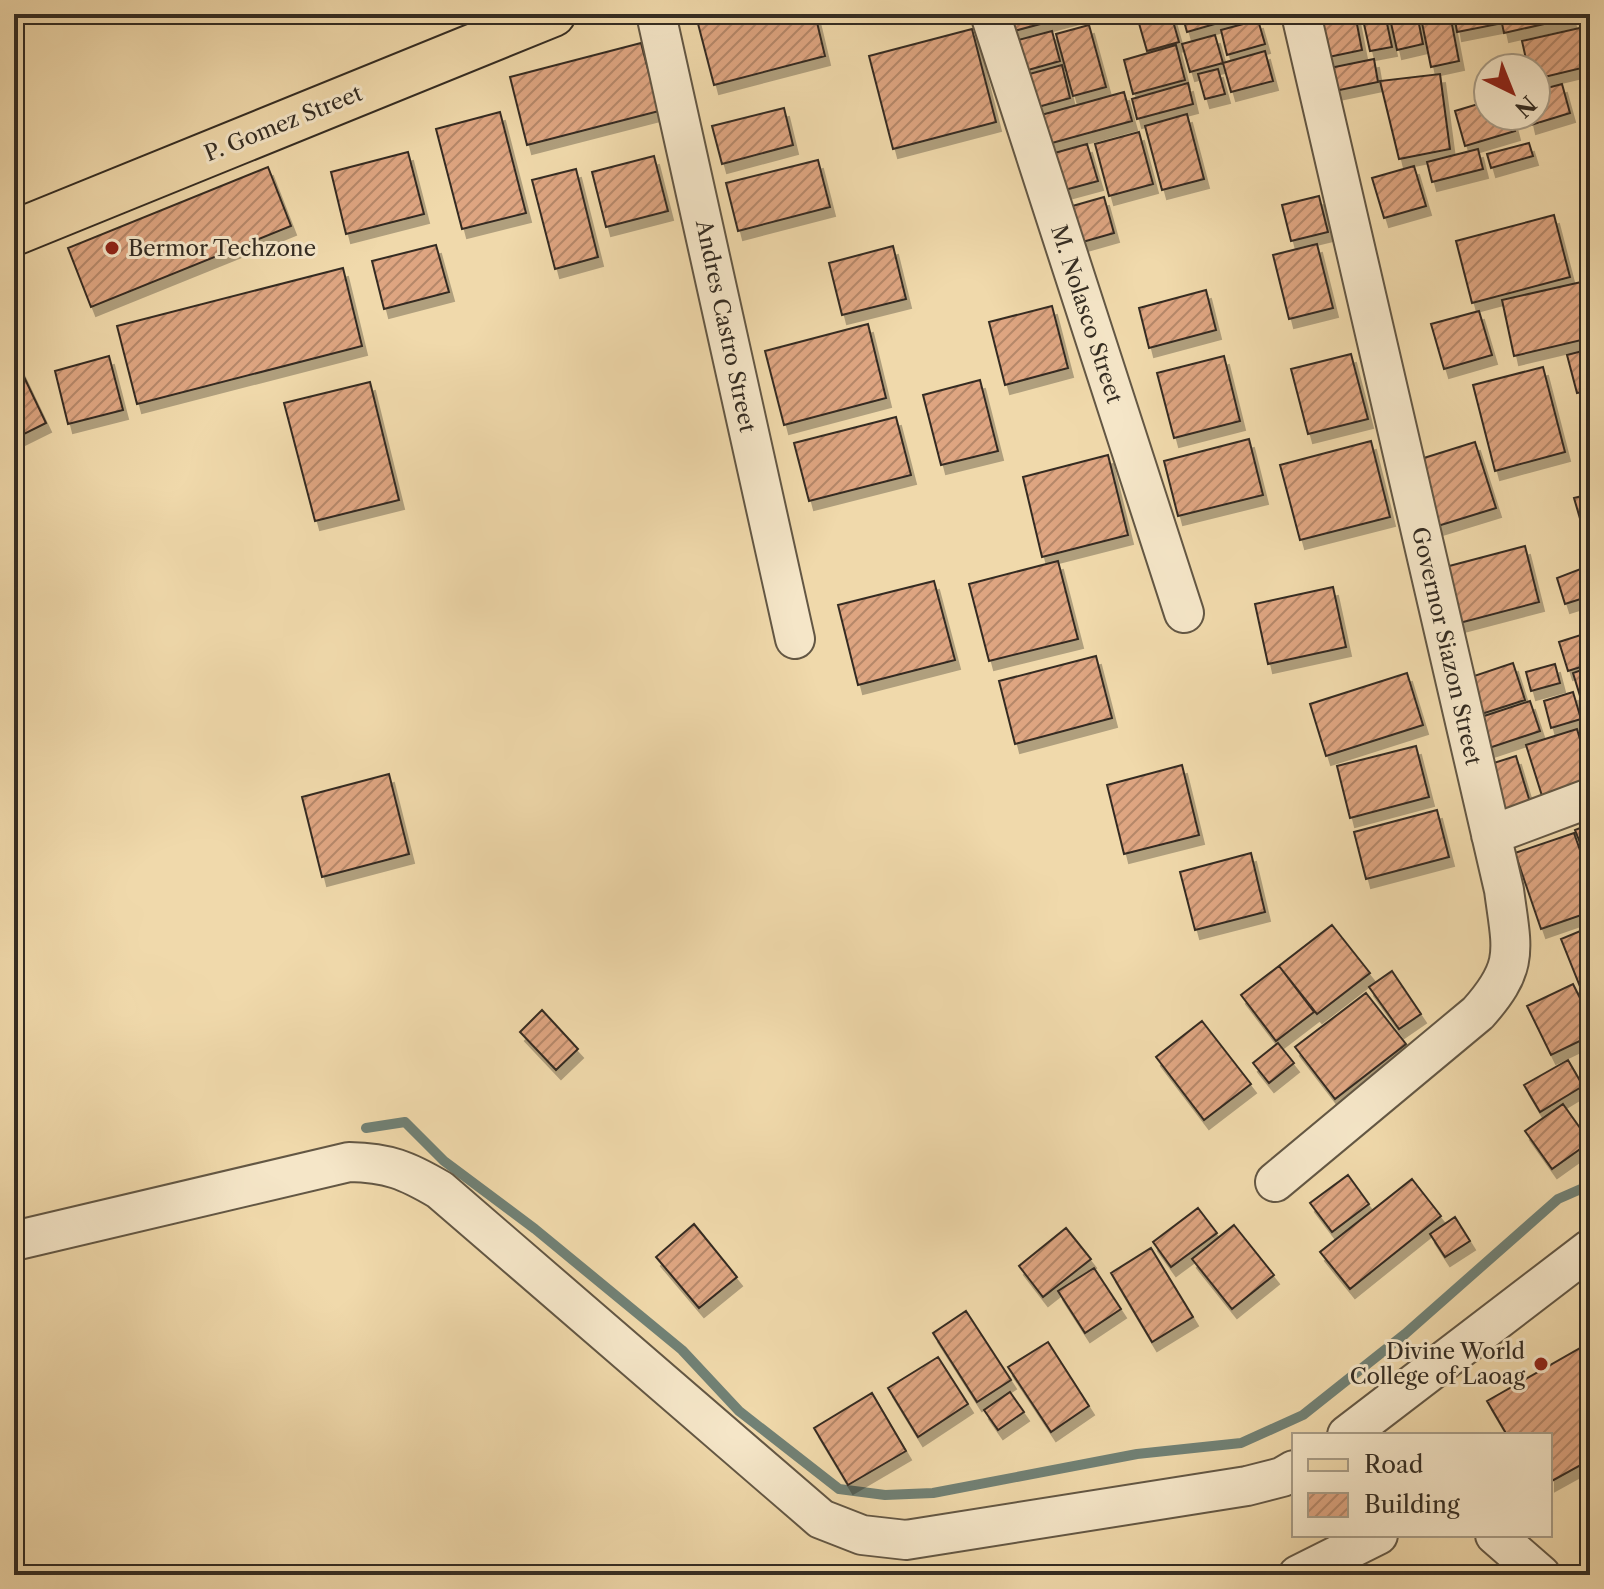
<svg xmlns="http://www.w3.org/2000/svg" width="1604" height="1589" font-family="'Libre Caslon Text',serif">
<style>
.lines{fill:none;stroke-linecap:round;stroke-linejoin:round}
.stream{stroke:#718175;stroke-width:10}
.building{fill:url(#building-hatch);stroke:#342c22;stroke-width:2;filter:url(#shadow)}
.minor-casing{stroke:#635744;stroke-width:42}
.major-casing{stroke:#342c22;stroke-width:48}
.minor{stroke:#f5e6c8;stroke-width:38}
.major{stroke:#f0d9ab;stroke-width:44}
.poi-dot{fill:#8f2418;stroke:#f5e6c8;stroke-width:3}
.labels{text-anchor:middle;stroke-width:6;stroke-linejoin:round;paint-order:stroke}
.street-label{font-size:22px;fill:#342c22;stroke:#f5e6c8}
.poi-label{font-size:22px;fill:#342c22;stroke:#f5e6c8;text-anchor:start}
</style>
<defs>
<pattern id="building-hatch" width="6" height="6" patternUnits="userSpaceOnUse" patternTransform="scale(2)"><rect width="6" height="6" fill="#dea581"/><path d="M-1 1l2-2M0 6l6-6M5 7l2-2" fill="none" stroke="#b58769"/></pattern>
<filter id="shadow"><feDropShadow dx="5" dy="9" stdDeviation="0" flood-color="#0004"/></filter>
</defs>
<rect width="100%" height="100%" fill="#f0d9ab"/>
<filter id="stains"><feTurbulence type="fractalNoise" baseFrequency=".0025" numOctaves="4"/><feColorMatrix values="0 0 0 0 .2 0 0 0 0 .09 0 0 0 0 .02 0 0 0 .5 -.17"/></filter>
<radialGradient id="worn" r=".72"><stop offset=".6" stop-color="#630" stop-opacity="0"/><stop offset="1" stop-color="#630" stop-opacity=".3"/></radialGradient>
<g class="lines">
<!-- stream -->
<path class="stream" d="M366,1128L405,1122L444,1161L535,1229L682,1350L739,1411L839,1489L885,1495L933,1493L1137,1454L1241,1443L1303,1415L1405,1334L1558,1199L1590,1185"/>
</g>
<!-- building -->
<path class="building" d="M704,14H815L825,56L714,85L696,16Z
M998,14H1078L1003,34Z
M1159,14H1171L1179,42L1147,51L1138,20Z
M1182,14H1238L1239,17L1187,32Z
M1341,14H1355L1362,50L1319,59L1311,20Z
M1385,14L1392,47L1370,51L1362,15Z
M1389,14H1417L1423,44L1397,50Z
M1439,14H1450L1459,61L1431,67L1421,18Z
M1454,14H1497L1498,24L1457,32Z
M1500,14H1570L1571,18L1504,33Z
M1258,20L1265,44L1227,55L1221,30Z
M1089,25L1106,87L1073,96L1056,34Z
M1584,27L1590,66L1536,79V68H1528L1522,41Z
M972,29L996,122L893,149L869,56Z
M1052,31L1060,61L1014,74L1007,43Z
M1215,35L1223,63L1190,72L1182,44Z
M641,43L659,111L527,145L510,77Z
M1176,45L1185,80L1133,94L1124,60Z
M1265,51L1273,81L1231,92L1223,63Z
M1374,59L1378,82L1325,93L1320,70Z
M1062,65L1070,98L1024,111L1015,78Z
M1218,69L1225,94L1205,99L1198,74Z
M1440,74L1450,149L1399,159L1380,81Z
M1188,83L1193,104L1137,119L1132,99Z
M1562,84L1570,113L1531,125L1529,116H1536V91Z
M1124,92L1132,121L1041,146L1034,117Z
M1488,101V116H1511L1515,131L1465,146L1455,111Z
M784,108L793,145L722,164L712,126Z
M500,112L526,213L462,229L436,129Z
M1187,114L1204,179L1162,190L1145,126Z
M1139,132L1153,184L1109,196L1095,144Z
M1529,143L1533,156L1491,168L1487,154Z
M1087,144L1098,181L1050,194L1040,157Z
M1478,149L1483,169L1432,182L1427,162Z
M408,152L424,214L346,234L331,172Z
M654,156L668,211L606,227L592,172Z
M818,160L830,207L738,231L726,183Z
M1414,166L1426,206L1384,218L1372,178Z
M268,167L291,226L91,307L68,248Z
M576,169L598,257L555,269L532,180Z
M1319,196L1328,232L1291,241L1282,205Z
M1104,197L1114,233L1072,245L1062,209Z
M1554,215L1570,277L1472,303L1456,241Z
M1317,244L1333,308L1289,319L1273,255Z
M436,245L449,292L384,309L372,261Z
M893,246L906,299L842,315L829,263Z
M343,268L362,346L137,404L117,326Z
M1590,280V338L1514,356L1502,300Z
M1206,290L1216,330L1149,348L1139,308Z
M1052,306L1068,368L1005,385L989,322Z
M1479,311L1492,355L1444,369L1431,324Z
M868,324L886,398L784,425L765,351Z
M1590,349V390L1577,393L1567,355Z
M1351,354L1368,419L1308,434L1291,369Z
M14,356L46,423L14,439Z
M109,356L123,410L68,424L55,371Z
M1224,356L1240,421L1174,438L1157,373Z
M1543,367L1565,452L1495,471L1473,385Z
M980,380L998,451L941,465L923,395Z
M370,382L399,500L315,521L284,403Z
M896,417L911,475L809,501L794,443Z
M1249,439L1263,495L1178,516L1164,461Z
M1371,441L1390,517L1300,540L1280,465Z
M1475,442L1496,508L1428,529L1408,463Z
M1108,455L1128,535L1042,557L1023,477Z
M1590,494V520L1581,522L1574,498Z
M1525,546L1539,602L1448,626L1434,570Z
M1058,561L1078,639L989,661L969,584Z
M1583,568L1590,596L1565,604L1557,578Z
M934,581L955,660L858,685L838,605Z
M1333,587L1346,647L1268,664L1255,604Z
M1590,632V664L1568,671L1559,642Z
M1096,656L1112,718L1015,744L999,681Z
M1513,663L1525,700L1472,717L1459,681Z
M1555,664L1560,683L1531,691L1526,672Z
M1590,667V707L1584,709L1573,673Z
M1407,673L1423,725L1326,756L1310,704Z
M1573,692L1581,719L1551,728L1544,701Z
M1530,701L1540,731L1483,750L1472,720Z
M1577,729L1590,773V784L1543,799L1526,745Z
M1416,746L1429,797L1350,818L1337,766Z
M1516,756L1533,812L1498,823L1481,767Z
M1182,765L1199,835L1124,854L1107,785Z
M389,774L409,854L322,877L302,797Z
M1437,810L1449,857L1366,879L1354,832Z
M1590,824V868L1575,830Z
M1574,833L1590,879V912L1541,929L1515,853Z
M1251,853L1265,912L1195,930L1180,872Z
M1332,925L1370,973L1317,1014L1279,966Z
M1590,927V986L1581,989L1561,939Z
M1279,966L1314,1012L1276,1041L1241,995Z
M1392,971L1421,1014L1399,1029L1369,987Z
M1573,984L1590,1018V1036L1551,1055L1527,1006Z
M1366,993L1406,1044L1335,1099L1295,1047Z
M542,1010L578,1049L556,1070L520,1032Z
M1202,1021L1251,1084L1204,1120L1156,1057Z
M1278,1043L1294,1063L1269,1083L1253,1063Z
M1568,1060L1583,1086L1540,1112L1524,1085Z
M1563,1104L1590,1142L1552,1169L1525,1131Z
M1348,1175L1369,1204L1332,1232L1310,1203Z
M1412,1179L1441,1216L1350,1289L1320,1252Z
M1198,1208L1217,1233L1171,1267L1153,1242Z
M1455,1217L1470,1241L1445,1257L1430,1234Z
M694,1224L737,1277L699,1308L656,1257Z
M1234,1225L1274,1275L1232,1309L1192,1259Z
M1066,1228L1091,1259L1043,1297L1019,1266Z
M1151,1248L1193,1317L1152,1342L1111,1273Z
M1094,1268L1121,1309L1085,1333L1058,1291Z
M966,1311L1011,1380L977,1402L933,1333Z
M1048,1342L1089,1406L1051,1432L1008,1367Z
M1589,1343L1590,1460L1550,1482V1435H1507L1487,1401Z
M938,1357L968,1404L918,1437L888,1388Z
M1010,1392L1024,1412L998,1430L984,1410Z
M872,1393L906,1451L848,1485L814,1428Z"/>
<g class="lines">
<defs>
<path id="minor" d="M656,14L795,639
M990,14L1184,613
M1491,835L1590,798
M1275,1182L1478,1013C1520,966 1512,950 1504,890L1301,14
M14,1241L349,1162C389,1163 406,1170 440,1190L821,1519L862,1535L906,1540L1247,1486L1282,1477L1294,1470
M1347,1435L1590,1249
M1495,1535L1541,1575
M1298,1575L1378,1535"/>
<path id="major" d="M14,233L553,14"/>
</defs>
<!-- minor casing -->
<use href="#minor" class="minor-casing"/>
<!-- major casing -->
<use href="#major" class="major-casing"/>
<!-- minor -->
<use href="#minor" class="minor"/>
<!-- major -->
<use href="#major" class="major"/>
</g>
<!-- markers -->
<g class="poi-dot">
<circle cx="112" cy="248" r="8"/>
<circle cx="1541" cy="1364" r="8"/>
</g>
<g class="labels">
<!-- street labels -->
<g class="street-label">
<text transform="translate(283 123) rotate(-22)" y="8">P. Gomez Street</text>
<text transform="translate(1087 314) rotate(72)" y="8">M. Nolasco Street</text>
<text transform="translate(726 326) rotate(78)" y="8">Andres Castro Street</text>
<text transform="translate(1447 646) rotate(77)" y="8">Governor Siazon Street</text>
</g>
<!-- poi labels -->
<g class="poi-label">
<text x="128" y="256">Bermor Techzone</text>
<text x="1525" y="1359" text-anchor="end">Divine World<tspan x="1525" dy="25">College of Laoag</tspan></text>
</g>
</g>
<!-- margin -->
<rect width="1604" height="1589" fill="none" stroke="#f0d9ab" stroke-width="48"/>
<rect x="16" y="16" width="1572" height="1557" fill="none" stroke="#342c22" stroke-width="4"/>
<rect x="24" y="24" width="1556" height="1541" fill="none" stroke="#342c22" stroke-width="2"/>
<!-- legend -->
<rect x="1292" y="1433" width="260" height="104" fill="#f5e6c8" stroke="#a89c86" stroke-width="2"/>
<rect x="1308" y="1459" width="40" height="12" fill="#f0d9ab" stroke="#a89c86" stroke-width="2"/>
<text x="1364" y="1473" font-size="24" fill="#342c22">Road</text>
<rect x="1308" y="1493" width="40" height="24" fill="url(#building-hatch)" stroke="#a89c86" stroke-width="2"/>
<text x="1364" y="1513" font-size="24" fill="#342c22">Building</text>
<!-- north arrow -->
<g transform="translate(1512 92) rotate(137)"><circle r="38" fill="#f5e6c8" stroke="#a89c86" stroke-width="2"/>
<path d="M0-6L14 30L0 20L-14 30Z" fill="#8f2418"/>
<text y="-12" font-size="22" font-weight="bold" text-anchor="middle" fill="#342c22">N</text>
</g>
<rect width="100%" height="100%" filter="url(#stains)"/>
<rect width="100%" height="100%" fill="url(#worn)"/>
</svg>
